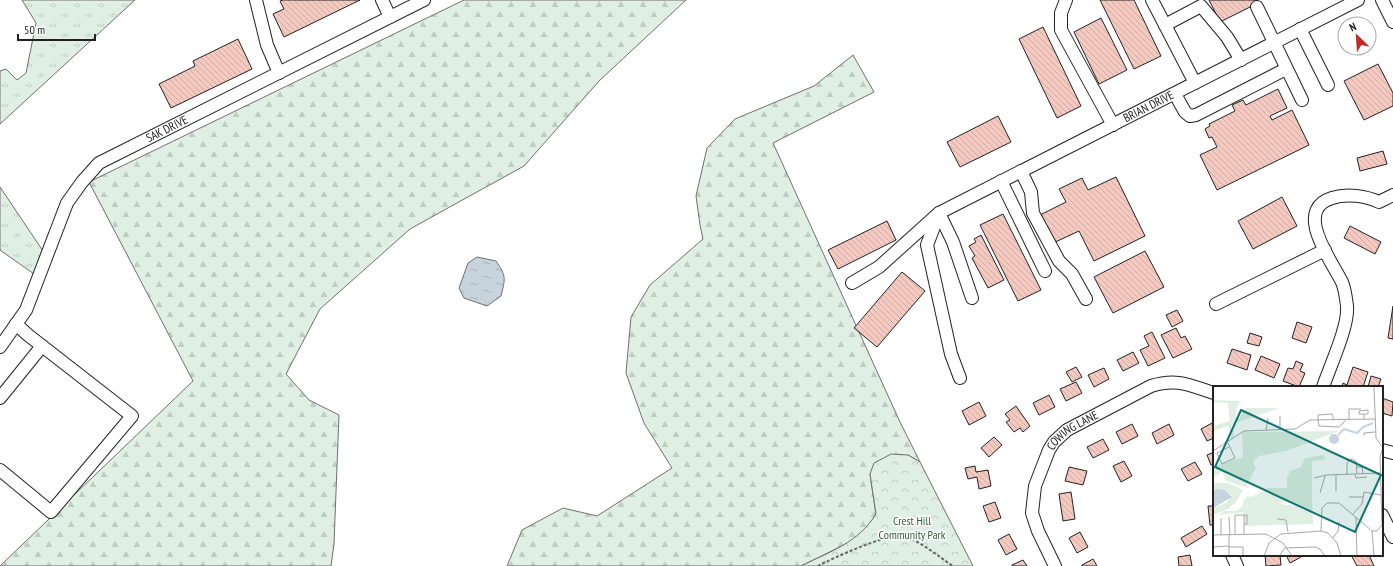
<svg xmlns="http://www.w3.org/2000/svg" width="1393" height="566" font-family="'PT Sans Narrow',sans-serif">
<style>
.grass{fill:url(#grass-tufts);stroke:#6f6f6f}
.forest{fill:url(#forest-firs);stroke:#6f6f6f}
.park{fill:url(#park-crowns);stroke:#6f6f6f}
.water{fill:url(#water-ripples);stroke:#6f6f6f}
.building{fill:url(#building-back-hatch);stroke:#222}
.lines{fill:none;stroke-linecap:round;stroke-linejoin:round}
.minor-casing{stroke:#222;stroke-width:14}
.path{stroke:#646464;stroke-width:2;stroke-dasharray:3 2;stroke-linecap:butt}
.minor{stroke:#fff;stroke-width:12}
.labels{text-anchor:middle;stroke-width:3;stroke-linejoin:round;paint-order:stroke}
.street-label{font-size:12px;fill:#222;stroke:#fff}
.park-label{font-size:12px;fill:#2f5e38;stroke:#fff}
.inset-river{fill:none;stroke:#c7d3dd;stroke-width:2}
.inset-road{fill:none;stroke:#a7a7a7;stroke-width:1}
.view{fill:#0f766e;fill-opacity:0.15;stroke:#0f766e;stroke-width:2}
.inset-edge{fill:none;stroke:#222;stroke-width:2}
</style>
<defs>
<pattern id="grass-tufts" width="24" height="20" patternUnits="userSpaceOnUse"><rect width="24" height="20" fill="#e0efe3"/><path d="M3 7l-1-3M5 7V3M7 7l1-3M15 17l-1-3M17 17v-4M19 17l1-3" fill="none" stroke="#c0cdc2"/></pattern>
<pattern id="forest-firs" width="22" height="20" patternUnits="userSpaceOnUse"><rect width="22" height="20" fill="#e0efe3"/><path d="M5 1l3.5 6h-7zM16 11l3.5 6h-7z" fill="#c0cdc2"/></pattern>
<pattern id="park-crowns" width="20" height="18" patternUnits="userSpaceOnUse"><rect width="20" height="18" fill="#e0efe3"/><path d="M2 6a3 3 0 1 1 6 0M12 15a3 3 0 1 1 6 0" fill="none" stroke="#c0cdc2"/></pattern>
<pattern id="water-ripples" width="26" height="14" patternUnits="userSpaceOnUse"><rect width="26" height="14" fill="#c7d3dd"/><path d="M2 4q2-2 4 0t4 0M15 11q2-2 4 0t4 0" fill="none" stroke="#abb5bd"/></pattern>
<pattern id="building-back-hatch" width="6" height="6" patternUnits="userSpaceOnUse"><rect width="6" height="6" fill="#f3c9c0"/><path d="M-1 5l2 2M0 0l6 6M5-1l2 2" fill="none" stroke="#d0aca5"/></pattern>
</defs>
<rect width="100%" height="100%" fill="#fff"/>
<!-- grass -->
<path class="grass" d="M22,0H135L0,124V71L6,69L17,80L26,73L36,23Z
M0,187L43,251L34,274L0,250Z"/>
<!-- forest -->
<path class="forest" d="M464,0H686L599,81L524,166L410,229L320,309L286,374L309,400L339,415L334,544L331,566H0L193,381L89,182Z
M853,55L874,92L773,143L900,422L920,462L908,455L870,474L876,514L868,527L856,539L801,566H507L522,530L563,508L597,516L672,468L644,423L626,373L631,317L650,285L703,239L700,225L696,196L707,148L735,119L814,86Z"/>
<!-- park -->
<path class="park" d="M891,454L908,455L920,462L973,566H801C831,551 858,543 876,514L870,474L874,463Z"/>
<!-- water -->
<path class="water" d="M477,257L496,261C507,277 505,279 501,296L487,306L464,298L459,288L468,263Z"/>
<!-- building -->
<path class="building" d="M283,0H360L284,37L273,14L284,9L280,1Z
M1100,0H1134L1161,56L1134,69Z
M1209,0H1257L1258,3L1220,22Z
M1101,18L1127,70L1099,84L1074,32Z
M1043,27L1081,106L1057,118L1019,39Z
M238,39L252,69L171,108L159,84L195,66L193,61Z
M1378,64L1393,93V106L1364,120L1344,81Z
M1278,89L1287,108L1270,116L1272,120L1292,110L1309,145L1217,190L1200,155L1217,147L1212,137L1209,138L1205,129L1210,126L1209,124L1235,111L1232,105L1243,100L1246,105Z
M998,116L1011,142L960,167L947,142Z
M1383,151L1387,164L1360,171L1357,158Z
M1116,177L1145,236L1094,261L1079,231L1051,244L1038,216L1066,202L1059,189L1082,178L1088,190Z
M1282,197L1297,226L1253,249L1238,221Z
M1003,214L1041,290L1018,301L980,225Z
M887,221L896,240L838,269L828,250Z
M1350,226L1381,242L1375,254L1344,238Z
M981,235L1004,280L988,288L972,258L975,256L969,246L976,242L974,239Z
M1145,251L1164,287L1113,313L1094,277Z
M902,272L925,291L877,347L854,328Z
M1393,306V339L1388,338Z
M1177,310L1183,321L1172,327L1166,315Z
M1297,322L1312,327L1306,343L1292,338Z
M1176,328L1181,338L1185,336L1192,349L1173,358L1161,335Z
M1152,332L1165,358L1148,366L1140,350L1149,346L1144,336Z
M1250,333L1262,337L1259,346L1247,343Z
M1232,349L1251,355L1247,370L1227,363Z
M1133,352L1139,363L1123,371L1117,360Z
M1261,356L1280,364L1274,378L1255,370Z
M1296,361L1303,364L1300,371L1305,373L1299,387L1283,381L1288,368L1293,369Z
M1076,367L1082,377L1072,382L1066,372Z
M1353,367L1368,372L1363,387H1342L1343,383L1347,385Z
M1104,368L1109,379L1094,387L1088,375Z
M1371,376L1381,379L1378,387H1368Z
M1076,382L1082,393L1066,401L1060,389Z
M1049,395L1055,407L1039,415L1033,403Z
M1382,398L1393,402L1392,416L1382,413Z
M979,402L986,416L969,425L962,411Z
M1016,406L1030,426L1023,432L1020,428L1014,432L1006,422L1010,420L1005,414Z
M1214,422V438L1207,441L1201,429Z
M1132,424L1138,436L1122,444L1116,432Z
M1169,424L1174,435L1157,444L1152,433Z
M994,437L1002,445L989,457L981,448Z
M1103,439L1109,450L1093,458L1087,447Z
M1214,452V464L1211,465L1207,455Z
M1124,461L1132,476L1121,482L1113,466Z
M1195,462L1202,474L1188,481L1181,469Z
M975,466L976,472L988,470L991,486L979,489L977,477L968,479L965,468Z
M1069,467L1087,471L1083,485L1065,481Z
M1071,492L1075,519L1063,521L1059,494Z
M995,502L1001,518L989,522L983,506Z
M1208,506H1214V525H1210Z
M1202,526L1207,534L1186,547L1181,538Z
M1080,532L1088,547L1077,553L1069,538Z
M1009,534L1017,549L1006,555L998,540Z
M1190,555L1192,566H1179L1178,557Z
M1265,555H1280L1281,565L1266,566Z
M1286,555H1300L1301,557L1290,563Z
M1351,555H1369L1374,566H1357Z
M1093,559L1097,566H1082V565Z
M1023,560L1027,566H1012V565Z"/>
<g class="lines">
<defs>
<g id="minor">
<path d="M256,0L267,45L279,73"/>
<path d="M382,0L390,17"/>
<path d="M1066,0L1061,13V30L1113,125"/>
<path d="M1152,0L1195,83"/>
<path d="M1382,0L1393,22"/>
<path d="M1257,7L1302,100"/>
<path d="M1165,25L1201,6L1227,37L1241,60"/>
<path d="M1300,29L1328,85"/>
<path d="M1175,94L1185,112L1190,116L1196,115L1286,69"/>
<path d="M1021,171L1031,192L1033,213L1059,261L1072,274L1086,299"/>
<path d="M1001,181L1045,271"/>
<path d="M939,213L953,242L972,298"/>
<path d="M938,216L927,245L951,354L960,378"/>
<path id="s1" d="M852,283L879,267L939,213L1358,0"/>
<path d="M1216,304L1325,250"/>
<path id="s2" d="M0,347L26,310L67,203L82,182L99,163L424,0"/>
<path d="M1323,387C1330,366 1349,326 1347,306C1346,298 1345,289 1342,282C1331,260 1293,210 1332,198C1347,193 1366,196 1379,202L1393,195"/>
<path d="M0,398L42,346"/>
<path d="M1382,450L1393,453"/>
<path d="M0,470L51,512L132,416L28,335L16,324"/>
<path d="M1382,515L1393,537"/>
<path d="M1232,555L1237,566"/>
<path id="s3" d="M1055,566L1038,531L1032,513L1035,486L1049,450L1054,442L1067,430L1151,386C1177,378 1189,385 1214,393"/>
</g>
</defs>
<!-- minor casing -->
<use href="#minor" class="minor-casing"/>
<!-- path -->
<path class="path" d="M818,566C835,557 882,536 899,536C915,536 940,558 953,566"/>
<!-- minor -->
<use href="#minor" class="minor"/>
</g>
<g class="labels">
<!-- street labels -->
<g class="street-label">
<text dy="4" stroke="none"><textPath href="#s1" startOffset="347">BRIAN DRIVE</textPath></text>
<text dy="4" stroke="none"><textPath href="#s2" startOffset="287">SAK DRIVE</textPath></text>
<text dy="4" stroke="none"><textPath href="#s3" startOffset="155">COWING LANE</textPath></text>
</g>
<!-- park labels -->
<g class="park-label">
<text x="912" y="525">Crest Hill<tspan x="912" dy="14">Community Park</tspan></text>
</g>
</g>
<!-- overview -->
<g transform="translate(1213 386)">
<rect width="170" height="170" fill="#fff"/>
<path d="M0,14L27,15L23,24V31L26,33L33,22H67L19,38L21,51L19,53L15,40L0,45V40L17,35L15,17L0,16Z" fill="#e0efe3"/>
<path d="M126,45L73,65L46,70L40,75L43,82L34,98L35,102L13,95L9,86L0,91V81L30,71L29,46ZM111,69L112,74L99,75V113L93,112L89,118L68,116L58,119L34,120L31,126L5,129L11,125H23L30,120V115L35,110L38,111L56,102H74V91L77,85L88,81L92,72Z" fill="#e0efe3"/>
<path d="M1,97H15L30,104L24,115L15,123L0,129V122L13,117L19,109L0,105Z" fill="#e0efe3"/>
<path d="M94,111L99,113L100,138L32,140L31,126L40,113L48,118L59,115L73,119L89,118Z" fill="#e0efe3"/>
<path d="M116 53a5 5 0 1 1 10 0a5 5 0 1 1-10 0ZM4,103L12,104L19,111L0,122V105Z" fill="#c7d3dd"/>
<path class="inset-river" d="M125,49L131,43L144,47L150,41L160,37"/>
<path class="inset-road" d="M161,0L163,52L170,62M151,28H146V25L155,24V28H151V33M67,30V44M136,33V23H148M105,34L106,40L126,41L133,34M105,34V29L119,28L121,34M53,44L55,32M151,50V47L162,46M15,57L22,72L9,78L4,67L16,61M0,65L31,45L82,43L97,34L162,33M144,81H149L150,88M123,89V105M134,89V77L137,73L143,75L144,88M142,89L143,92L154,91M101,92L113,89L167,87M107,107L112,90M136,111H150M140,128L149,118L151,106L168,109M31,129V148M31,129H34V138H31M16,131L17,149M143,131L144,170M8,132V149M64,133L73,134L75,146M108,145L109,122L114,117H126L159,145M159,145H164L169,139L167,71L170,61M159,145L161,170M22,148V129H31M0,149L53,148L70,157L79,170M16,149V170M120,152L125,145L126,136M0,161L16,160M16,161H30V170M51,170L56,157L68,148L108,145L115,147L124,157L128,170M66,170L72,162L102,161L107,163L112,170"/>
<path class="view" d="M28,24L168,89L142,146L2,81Z"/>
<rect width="170" height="170" class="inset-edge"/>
</g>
<!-- north arrow -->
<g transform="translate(1357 36) rotate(335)"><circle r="19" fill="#ffffff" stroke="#a7a7a7"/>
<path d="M0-3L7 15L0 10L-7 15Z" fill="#c62828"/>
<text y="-6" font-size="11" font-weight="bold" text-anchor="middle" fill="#222222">N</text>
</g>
<!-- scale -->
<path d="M18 34v6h77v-6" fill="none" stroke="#222222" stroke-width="2"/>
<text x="24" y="34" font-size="12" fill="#222222" stroke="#ffffff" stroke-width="3" paint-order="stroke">50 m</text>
</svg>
